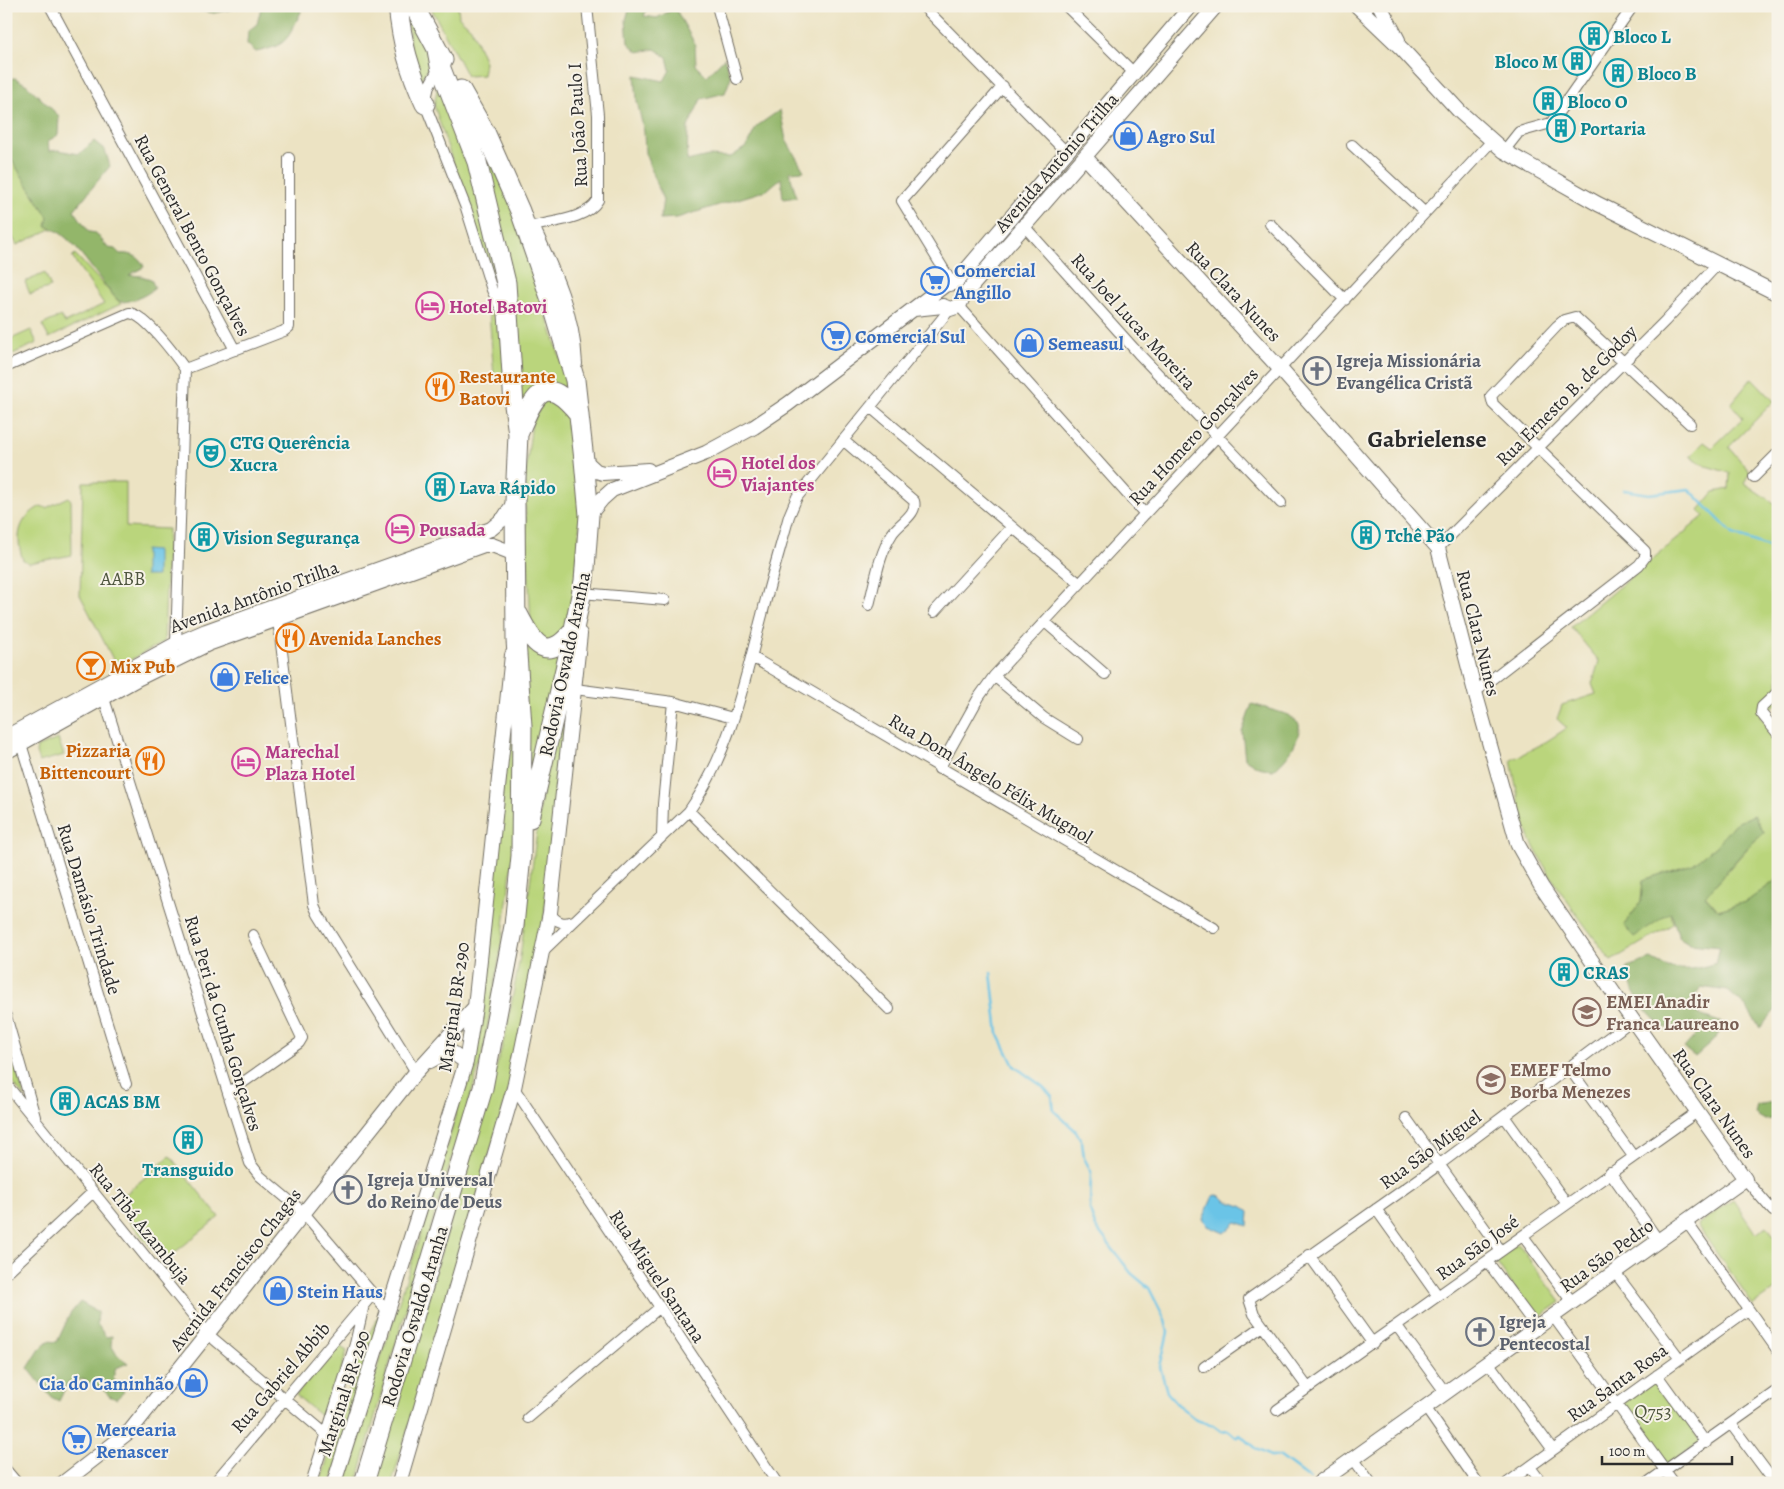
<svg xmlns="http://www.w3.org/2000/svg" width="1784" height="1489" font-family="Alegreya,serif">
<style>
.green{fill:#bad57b;stroke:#728053}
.forest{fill:#93b66b;stroke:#5f704b}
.water{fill:#6ac4e7;stroke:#4a7889}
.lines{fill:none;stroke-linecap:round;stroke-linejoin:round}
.stream{stroke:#6ac4e7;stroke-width:2.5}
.street-casing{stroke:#6f6b60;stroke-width:12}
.secondary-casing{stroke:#6f6b60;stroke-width:16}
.highway-casing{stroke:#6f6b60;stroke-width:21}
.street{stroke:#fff;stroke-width:10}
.secondary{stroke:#fff;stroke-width:14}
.highway{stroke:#fff;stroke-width:19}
.labels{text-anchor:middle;stroke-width:4;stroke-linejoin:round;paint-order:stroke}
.culture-label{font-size:19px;font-weight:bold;fill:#0d838f;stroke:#f7f3e8;text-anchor:start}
.street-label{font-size:19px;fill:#2b2b2b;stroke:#f7f3e8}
.shop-label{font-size:19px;font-weight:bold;fill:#366cbe;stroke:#f7f3e8;text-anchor:start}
.hotel-label{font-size:19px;font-weight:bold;fill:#b23c85;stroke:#f7f3e8;text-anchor:start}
.worship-label{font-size:19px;font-weight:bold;fill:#5b616d;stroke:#f7f3e8;text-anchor:start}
.food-label{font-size:19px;font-weight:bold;fill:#c56008;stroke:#f7f3e8;text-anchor:start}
.park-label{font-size:19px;fill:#4f563f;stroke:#f7f3e8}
.education-label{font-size:19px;font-weight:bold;fill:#785e54;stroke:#f7f3e8;text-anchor:start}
.district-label{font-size:24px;font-weight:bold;fill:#2b2b2b;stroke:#f7f3e8}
</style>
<rect width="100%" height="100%" fill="#f7f3e8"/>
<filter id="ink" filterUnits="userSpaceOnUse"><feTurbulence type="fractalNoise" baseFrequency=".02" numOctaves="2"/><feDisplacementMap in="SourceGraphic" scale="10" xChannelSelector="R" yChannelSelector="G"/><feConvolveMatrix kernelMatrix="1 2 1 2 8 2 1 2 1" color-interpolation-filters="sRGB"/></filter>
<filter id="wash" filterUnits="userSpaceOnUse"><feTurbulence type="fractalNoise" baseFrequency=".0096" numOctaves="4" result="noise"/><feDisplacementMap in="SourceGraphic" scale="20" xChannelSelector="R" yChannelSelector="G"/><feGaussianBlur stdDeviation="1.12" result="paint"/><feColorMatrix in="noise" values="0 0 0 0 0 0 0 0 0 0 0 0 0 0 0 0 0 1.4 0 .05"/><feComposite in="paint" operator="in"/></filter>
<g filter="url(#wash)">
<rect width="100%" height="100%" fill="#ece3c3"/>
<!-- green -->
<path class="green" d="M407,6L433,59L419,83L411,65Z
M430,6H458L459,17L471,28L485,62L483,75L467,76Z
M439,80L464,136L504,308L490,276L434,105Z
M466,108L516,213L571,394L562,388L520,421L513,304Z
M6,151L48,217L53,228L17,245L9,231H6Z
M1059,170L1062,172L1007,236L1004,234Z
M75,254L121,304L49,338L42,325L61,316L65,323L104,304L72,257Z
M45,273L51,287L30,294L25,282Z
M486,286L501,323L506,376L494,377L489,312L484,294Z
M6,329L11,339L31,330L37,343L6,357Z
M1752,378L1774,401L1729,447L1750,472L1744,483L1778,506V703L1760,716L1778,735V879L1746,902L1718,910L1705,895C1726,875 1741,852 1764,833L1754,815L1735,824L1716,846L1693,864L1643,880L1641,902L1624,925L1654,922L1671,912L1673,924L1611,961C1585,925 1556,889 1535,849C1521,823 1517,789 1511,760L1544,743L1567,728L1557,719L1562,705L1596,694L1592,684L1599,661L1571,627L1704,516L1699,510L1714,492L1729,489L1730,473L1706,466L1690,456L1704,442L1712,448L1743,418L1731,404Z
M547,397C553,401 562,405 566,410C588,434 581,599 565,628C560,637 553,639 544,643L531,626L525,502L526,470L532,422Z
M83,482H126V527L168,529L164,642L117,667L80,595Z
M69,497L71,501L72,555L29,563L23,560C15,537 18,518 41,506L46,508Z
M522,640L529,649L539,654L562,647L530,791Z
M573,654L541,945L513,1075L392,1483H372L491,1087L506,1032L520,957L545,772Z
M513,666L517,824L501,949L482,1058L386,1376L357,1483H341L436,1186L476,1039L483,997L493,898Z
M58,739L64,755L39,762L36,753L37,747Z
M6,1040L25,1098L6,1075Z
M170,1156L219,1217L163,1262L115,1203Z
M1733,1200L1756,1234L1767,1226L1778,1242V1288L1753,1305L1697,1225Z
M1518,1244L1561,1302L1537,1319L1495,1261Z
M380,1313L384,1316L331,1483H320L364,1343Z
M337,1345L347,1351L328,1411L322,1417L296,1395L333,1347Z
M1656,1380L1701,1442L1667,1465L1621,1405Z"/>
<!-- forest -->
<path class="forest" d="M173,6H246L214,13Z
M257,6H300L301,12C287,39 289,45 256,52L247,44L248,31L257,24L261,8Z
M630,6H648L644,16L657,18L675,8L695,44L696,65L707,76L724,58L731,77L725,93L701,99L688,127L687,161L708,156L731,157L746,147L757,126L780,110L786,140L804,171L789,172L797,197L783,199L781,178L767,190L677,218L660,219L663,200L645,153L644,132L637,101L635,75L664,81L670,70L667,57L655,49L638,52L628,43L626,20Z
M15,78L27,85L59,116L58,135L48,141L49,151L58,150L79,154L94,141L105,150L110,166L74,210L89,232L96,233L108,248L115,249L120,254C131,253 140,256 144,267L129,275L141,276L151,279L155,288C146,296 132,302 120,302C97,281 75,234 46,226L48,217L6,151V79Z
M1252,704L1289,715L1299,724C1301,741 1286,760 1273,770L1258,767L1245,759L1242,732Z
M1754,815L1764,833C1741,851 1725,875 1705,896L1718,910L1746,902L1778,879V1007L1760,1028L1746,1007L1728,991L1701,987L1690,1002L1699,1015L1726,1024L1712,1042L1695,1057L1684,1048L1703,1027L1693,1023L1665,1028C1644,1013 1630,991 1627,967L1651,959C1674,973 1691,971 1716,963L1720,947L1690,944L1679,937L1671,912L1634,937L1624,925L1641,902L1643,880L1693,864L1716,846L1734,824Z
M1778,1085V1118L1765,1120L1755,1114L1757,1105L1773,1102Z
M80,1302L98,1312L97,1324L106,1337L112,1336L111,1345L117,1355L128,1363L116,1368L113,1378L124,1392L116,1399L109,1396L99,1386L93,1387L85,1379L68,1382L59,1401L51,1397L28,1368L40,1349L49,1341L57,1342L70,1314Z"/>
<!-- water -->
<path class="water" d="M145,550L157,551V576H145Z
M1217,1195L1221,1196C1229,1206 1240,1201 1249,1212L1248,1226L1236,1222L1224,1233L1208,1226L1203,1219L1213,1196Z"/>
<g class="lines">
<!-- stream -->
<path class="stream" d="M1624,490L1649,494L1689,489L1733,534L1778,550
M991,973L998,1033L1014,1066L1042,1086L1052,1096L1054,1111L1076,1131L1082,1142L1084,1158L1091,1171L1090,1210L1095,1226L1131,1273L1149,1288L1165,1320L1168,1332L1160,1367L1167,1392L1177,1404L1196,1420L1213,1425L1221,1431L1228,1430L1236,1437L1239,1434L1257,1449L1270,1456H1279L1310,1479"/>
</g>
</g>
<g filter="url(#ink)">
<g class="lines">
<defs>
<path id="street" d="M50,6L235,350
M717,6L737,79
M923,6L1066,152
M1066,6L1134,73
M440,66L429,86L425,104L466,208L492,290L503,313
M1352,145L1425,213
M1504,151L1519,132L1551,123L1633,6
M1270,224L1345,300
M534,226C554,221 587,219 598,200V115L587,6
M534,226C555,271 575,313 577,364
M1025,227L1138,353L1281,503
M952,283L902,201L1003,86
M959,306L1145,514
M6,367L129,313C145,314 175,355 185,369
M185,369L284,331L289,327V158
M870,407L1080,584
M843,440L914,501C918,514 898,524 892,534C879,554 875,582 869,605
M1754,477L1778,453
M1438,548L1665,321L1717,265
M581,593L665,600
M934,612L1012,527
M278,620L314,905L318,914L416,1072
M1045,622L1105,674
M176,644L185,369
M752,657L1214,928
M994,676L1044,718L1078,739
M575,689L673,702L733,718
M102,692L250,1163L260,1176L303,1212L389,1313
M1475,692L1639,565L1645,557V551L1493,404L1491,396L1557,326L1564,320L1575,317L1690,424
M1778,692L1762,707L1761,713L1778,734
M21,744L126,1084
M939,769L979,697L994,676L1491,142
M689,811L889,1009
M662,837L663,804L673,702
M550,913C556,922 563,925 574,921
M542,952L689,811C730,753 744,683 762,615C770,582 780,549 789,516L797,497L950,309
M6,1016L35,1117
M1569,1068L1633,1156
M6,1084L209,1335L326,1434
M514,1088L777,1483
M228,1093L299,1043L302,1038L253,935
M1504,1116L1567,1204
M1406,1118L1501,1251
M1610,1172L1658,1240
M1745,1179L1773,1211
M1376,1209L1438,1296
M1686,1221L1778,1351
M1523,1236L1572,1302
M1309,1255L1373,1344
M1487,1261L1537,1328
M1614,1271L1680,1359
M6,1273L93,1192
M1553,1316L1674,1483
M1397,1326L1445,1392
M1488,1362L1553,1450
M1204,1367L1263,1326
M1657,1375L1706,1443
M1308,1388L1254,1314L1249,1299L1440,1164L1632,1020
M1425,1407L1478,1483
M1277,1410L1697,1112
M528,1418L659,1308
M1731,1424L1775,1483
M1352,1457L1371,1483
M1530,1467L1542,1483
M6,1470L17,1483
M214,1483L373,1294
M311,1483L355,1344L363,1309
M1507,1483L1748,1310
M1647,1483L1778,1390"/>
<path id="secondary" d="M1357,6L1402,49L1460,112L1504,151L1598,204L1778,294
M1380,6L1398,40
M1085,157L1282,371L1438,548L1475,692L1518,845L1541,886L1615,995L1745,1179L1319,1483
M914,309L943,306L950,309L959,306L964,295L1216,6
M584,460L596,471L603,473L648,470
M589,515L602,499L612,490L706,453L754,427L788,404L945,285L955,283L1191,6
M6,737L176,644L206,631L491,529L504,518L515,501
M6,752L139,678L208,644L484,545H492L515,554
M430,1061L443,1054L453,1053L466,1062
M63,1483L130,1431L416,1072L475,1007
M334,1483L466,1062L475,1007L512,655
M399,1483L514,1088L550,913L580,634"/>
<path id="highway" d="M398,6C402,44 409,69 425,104
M414,6L443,60
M461,90L486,134L520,211L552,303L575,380L584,460L589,515L584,581L570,648L530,818
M519,432C535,394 545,372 579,414
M518,614C534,645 546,664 574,630
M364,1483L483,1088L514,926L521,856L522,726L516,640L515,501L518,434L514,405L506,283L477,162L440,66L437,50"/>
</defs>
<!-- street casing -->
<use href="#street" class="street-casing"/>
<!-- secondary casing -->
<use href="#secondary" class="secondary-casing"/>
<!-- highway casing -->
<use href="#highway" class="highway-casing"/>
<!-- street -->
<use href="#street" class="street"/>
<!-- secondary -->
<use href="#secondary" class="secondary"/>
<!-- highway -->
<use href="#highway" class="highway"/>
</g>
</g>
<!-- icons -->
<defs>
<symbol id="building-ring" viewBox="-11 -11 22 22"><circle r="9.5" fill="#f7f3e8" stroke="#0f9aa8" stroke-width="1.5"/><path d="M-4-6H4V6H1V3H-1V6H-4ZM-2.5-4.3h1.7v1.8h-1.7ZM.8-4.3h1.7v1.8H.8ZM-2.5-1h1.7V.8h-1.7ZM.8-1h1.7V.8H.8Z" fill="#0f9aa8"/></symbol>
<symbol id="shop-ring" viewBox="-11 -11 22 22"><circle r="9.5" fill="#f7f3e8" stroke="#3f7fe0" stroke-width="1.5"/><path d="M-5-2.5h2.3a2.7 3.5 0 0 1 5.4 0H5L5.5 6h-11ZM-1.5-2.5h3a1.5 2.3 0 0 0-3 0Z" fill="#3f7fe0"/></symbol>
<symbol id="supermarket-ring" viewBox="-11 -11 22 22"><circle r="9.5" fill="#f7f3e8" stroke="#3f7fe0" stroke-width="1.5"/><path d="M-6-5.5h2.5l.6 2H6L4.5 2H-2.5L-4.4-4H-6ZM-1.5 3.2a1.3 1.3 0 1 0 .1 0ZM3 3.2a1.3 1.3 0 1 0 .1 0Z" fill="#3f7fe0"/></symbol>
<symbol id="hotel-ring" viewBox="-11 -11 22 22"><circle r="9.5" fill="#f7f3e8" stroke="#d1479c" stroke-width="1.5"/><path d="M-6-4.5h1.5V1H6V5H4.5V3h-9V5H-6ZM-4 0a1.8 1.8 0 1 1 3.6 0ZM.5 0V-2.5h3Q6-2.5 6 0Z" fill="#d1479c"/></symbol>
<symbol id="church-ring" viewBox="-11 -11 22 22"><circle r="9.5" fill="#f7f3e8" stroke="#6b7280" stroke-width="1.5"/><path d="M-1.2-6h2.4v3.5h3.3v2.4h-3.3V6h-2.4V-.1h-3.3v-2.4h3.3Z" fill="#6b7280"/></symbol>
<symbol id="restaurant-ring" viewBox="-11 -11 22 22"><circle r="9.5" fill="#f7f3e8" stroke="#e8710a" stroke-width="1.5"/><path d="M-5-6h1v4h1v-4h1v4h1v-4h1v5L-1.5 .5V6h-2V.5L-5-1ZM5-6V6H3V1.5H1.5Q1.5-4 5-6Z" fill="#e8710a"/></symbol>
<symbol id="theatre-ring" viewBox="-11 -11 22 22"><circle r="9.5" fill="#f7f3e8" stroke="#0f9aa8" stroke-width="1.5"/><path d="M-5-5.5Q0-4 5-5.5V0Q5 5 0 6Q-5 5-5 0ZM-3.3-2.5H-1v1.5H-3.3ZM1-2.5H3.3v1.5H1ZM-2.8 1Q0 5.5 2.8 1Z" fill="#0f9aa8"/></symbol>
<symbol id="bar-ring" viewBox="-11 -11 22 22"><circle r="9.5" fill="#f7f3e8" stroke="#e8710a" stroke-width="1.5"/><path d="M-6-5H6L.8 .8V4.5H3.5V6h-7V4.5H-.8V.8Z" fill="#e8710a"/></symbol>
<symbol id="school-ring" viewBox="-11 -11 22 22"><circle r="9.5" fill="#f7f3e8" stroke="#8d6e63" stroke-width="1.5"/><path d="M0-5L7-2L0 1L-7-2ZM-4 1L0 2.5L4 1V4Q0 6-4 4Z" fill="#8d6e63"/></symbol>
</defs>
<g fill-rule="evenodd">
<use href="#building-ring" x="1578" y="20" width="32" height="32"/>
<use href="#building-ring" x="1561" y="45" width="32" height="32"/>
<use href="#building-ring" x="1602" y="57" width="32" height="32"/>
<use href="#building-ring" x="1532" y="85" width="32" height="32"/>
<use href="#building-ring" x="1545" y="112" width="32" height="32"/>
<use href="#shop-ring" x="1112" y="120" width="32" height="32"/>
<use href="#supermarket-ring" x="919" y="265" width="32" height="32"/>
<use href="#hotel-ring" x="414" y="290" width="32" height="32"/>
<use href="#supermarket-ring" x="820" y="320" width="32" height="32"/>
<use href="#shop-ring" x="1013" y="327" width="32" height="32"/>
<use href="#church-ring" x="1301" y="355" width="32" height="32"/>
<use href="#restaurant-ring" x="424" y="371" width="32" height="32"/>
<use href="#theatre-ring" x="195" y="437" width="32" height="32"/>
<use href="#hotel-ring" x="706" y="457" width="32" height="32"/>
<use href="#building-ring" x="424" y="471" width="32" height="32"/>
<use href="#hotel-ring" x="384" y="513" width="32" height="32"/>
<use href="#building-ring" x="1350" y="519" width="32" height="32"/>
<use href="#building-ring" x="188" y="521" width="32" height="32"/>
<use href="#restaurant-ring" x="274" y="622" width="32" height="32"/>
<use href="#bar-ring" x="75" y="650" width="32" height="32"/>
<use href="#shop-ring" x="209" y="661" width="32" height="32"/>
<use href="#restaurant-ring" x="134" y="745" width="32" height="32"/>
<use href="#hotel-ring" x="230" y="746" width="32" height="32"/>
<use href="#building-ring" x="1548" y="956" width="32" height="32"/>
<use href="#school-ring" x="1571" y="996" width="32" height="32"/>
<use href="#school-ring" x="1475" y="1064" width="32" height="32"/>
<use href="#building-ring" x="49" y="1085" width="32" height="32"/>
<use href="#building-ring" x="172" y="1124" width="32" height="32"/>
<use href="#church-ring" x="332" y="1174" width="32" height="32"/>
<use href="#shop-ring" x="262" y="1275" width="32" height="32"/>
<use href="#church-ring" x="1464" y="1316" width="32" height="32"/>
<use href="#shop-ring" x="177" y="1367" width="32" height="32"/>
<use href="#supermarket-ring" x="61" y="1424" width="32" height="32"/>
</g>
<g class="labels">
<!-- culture labels -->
<g class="culture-label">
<text x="1613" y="43">Bloco L</text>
<text x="1558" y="68" text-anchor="end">Bloco M</text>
<text x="1637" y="80">Bloco B</text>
<text x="1567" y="108">Bloco O</text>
<text x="1580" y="135">Portaria</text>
<text x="230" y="449">CTG Querência<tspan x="230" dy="22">Xucra</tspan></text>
<text x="459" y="494">Lava Rápido</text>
<text x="1385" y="542">Tchê Pão</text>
<text x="223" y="544">Vision Segurança</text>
<text x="1583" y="979">CRAS</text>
<text x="84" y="1108">ACAS BM</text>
<text x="188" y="1176" text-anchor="middle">Transguido</text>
</g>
<!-- street labels -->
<g class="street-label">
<text transform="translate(577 125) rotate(-93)" y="7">Rua João Paulo I</text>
<text transform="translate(1056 162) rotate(-49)" y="7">Avenida Antônio Trilha</text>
<text transform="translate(193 235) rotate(62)" y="7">Rua General Bento Gonçalves</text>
<text transform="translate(1234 291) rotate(47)" y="7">Rua Clara Nunes</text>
<text transform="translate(1134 321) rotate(48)" y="7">Rua Joel Lucas Moreira</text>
<text transform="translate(1566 395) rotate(-45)" y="7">Rua Ernesto B. de Godoy</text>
<text transform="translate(1193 436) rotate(-47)" y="7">Rua Homero Gonçalves</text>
<text transform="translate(254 596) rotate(-20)" y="7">Avenida Antônio Trilha</text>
<text transform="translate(1479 633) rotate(76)" y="7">Rua Clara Nunes</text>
<text transform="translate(564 664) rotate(-78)" y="7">Rodovia Osvaldo Aranha</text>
<text transform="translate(991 778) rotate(31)" y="7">Rua Dom Ângelo Félix Mugnol</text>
<text transform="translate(90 909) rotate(73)" y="7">Rua Damásio Trindade</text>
<text transform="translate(453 1007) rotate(-82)" y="7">Marginal BR-290</text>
<text transform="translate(224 1023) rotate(73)" y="7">Rua Peri da Cunha Gonçalves</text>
<text transform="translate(1715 1103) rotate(55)" y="7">Rua Clara Nunes</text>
<text transform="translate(1430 1149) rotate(-36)" y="7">Rua São Miguel</text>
<text transform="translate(141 1223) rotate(51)" y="7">Rua Tibá Azambuja</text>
<text transform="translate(1477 1247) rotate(-36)" y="7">Rua São José</text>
<text transform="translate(1606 1255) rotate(-36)" y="7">Rua São Pedro</text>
<text transform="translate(235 1269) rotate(-52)" y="7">Avenida Francisco Chagas</text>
<text transform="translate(658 1276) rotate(56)" y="7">Rua Miguel Santana</text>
<text transform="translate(414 1316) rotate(-73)" y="7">Rodovia Osvaldo Aranha</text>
<text transform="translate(280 1377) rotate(-49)" y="7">Rua Gabriel Abbib</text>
<text transform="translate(1617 1382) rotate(-36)" y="7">Rua Santa Rosa</text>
<text transform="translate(343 1393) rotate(-72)" y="7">Marginal BR-290</text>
</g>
<!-- shop labels -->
<g class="shop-label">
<text x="1147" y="143">Agro Sul</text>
<text x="954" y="277">Comercial<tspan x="954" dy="22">Angillo</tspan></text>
<text x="855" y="343">Comercial Sul</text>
<text x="1048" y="350">Semeasul</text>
<text x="244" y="684">Felice</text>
<text x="297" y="1298">Stein Haus</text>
<text x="174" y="1390" text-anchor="end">Cia do Caminhão</text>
<text x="96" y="1436">Mercearia<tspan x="96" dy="22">Renascer</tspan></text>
</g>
<!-- hotel labels -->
<g class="hotel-label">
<text x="449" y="313">Hotel Batovi</text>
<text x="741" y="469">Hotel dos<tspan x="741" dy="22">Viajantes</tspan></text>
<text x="419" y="536">Pousada</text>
<text x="265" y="758">Marechal<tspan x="265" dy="22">Plaza Hotel</tspan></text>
</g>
<!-- worship labels -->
<g class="worship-label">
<text x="1336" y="367">Igreja Missionária<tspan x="1336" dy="22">Evangélica Cristã</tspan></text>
<text x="367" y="1186">Igreja Universal<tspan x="367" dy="22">do Reino de Deus</tspan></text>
<text x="1499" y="1328">Igreja<tspan x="1499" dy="22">Pentecostal</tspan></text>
</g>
<!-- food labels -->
<g class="food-label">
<text x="459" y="383">Restaurante<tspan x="459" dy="22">Batovi</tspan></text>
<text x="309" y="645">Avenida Lanches</text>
<text x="110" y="673">Mix Pub</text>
<text x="131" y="757" text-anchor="end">Pizzaria<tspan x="131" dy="22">Bittencourt</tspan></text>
</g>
<!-- park labels -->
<g class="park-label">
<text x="123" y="585">AABB</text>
<text x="1653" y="1418">Q753</text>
</g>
<!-- education labels -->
<g class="education-label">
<text x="1606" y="1008">EMEI Anadir<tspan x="1606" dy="22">Franca Laureano</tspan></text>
<text x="1510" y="1076">EMEF Telmo<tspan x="1510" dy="22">Borba Menezes</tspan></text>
</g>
<!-- district labels -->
<g class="district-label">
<text x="1427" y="447">Gabrielense</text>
</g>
</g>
<!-- margin -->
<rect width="1784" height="1489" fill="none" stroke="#f7f3e8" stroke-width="25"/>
<!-- scale -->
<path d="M1602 1456v8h130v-8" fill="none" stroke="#2b2b2b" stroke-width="2.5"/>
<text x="1609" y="1456" font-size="15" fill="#2b2b2b" stroke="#f7f3e8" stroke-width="4" paint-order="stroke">100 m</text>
</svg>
